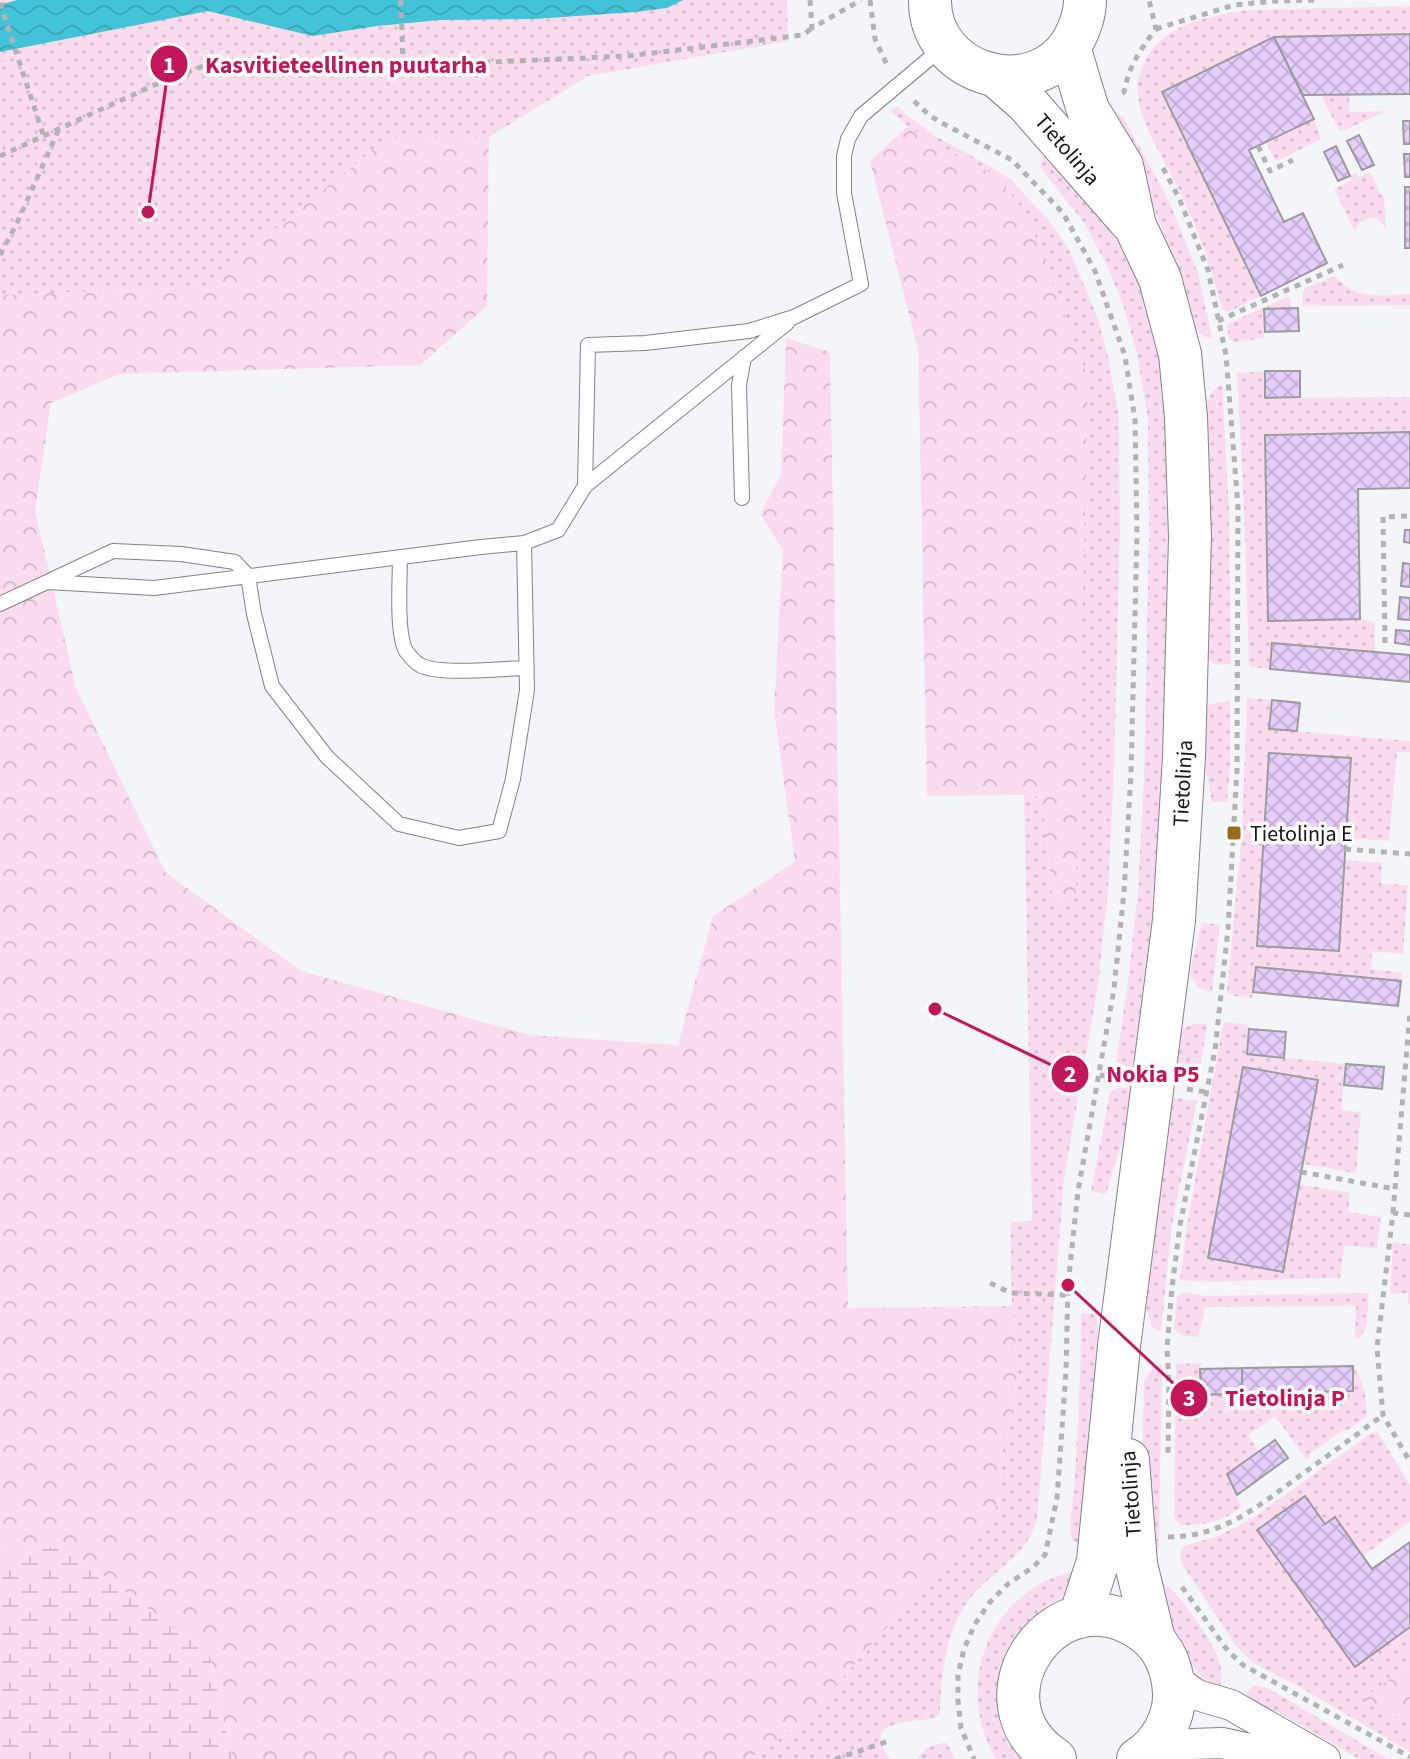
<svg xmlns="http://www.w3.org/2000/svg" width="1410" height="1759" font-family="'Source Sans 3',sans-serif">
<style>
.green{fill:url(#green-dots)}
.forest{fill:url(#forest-crowns)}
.wetland{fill:url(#wetland-marsh)}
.water{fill:url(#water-waves)}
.building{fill:url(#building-cross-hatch);stroke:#9d9b9e;stroke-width:2}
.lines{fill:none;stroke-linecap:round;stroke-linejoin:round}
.lane-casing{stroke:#828386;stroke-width:16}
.street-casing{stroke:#828386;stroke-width:32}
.secondary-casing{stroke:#828386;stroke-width:44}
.path{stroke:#b2b3b5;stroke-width:5;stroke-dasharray:6 6;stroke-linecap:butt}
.lane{stroke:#fff;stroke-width:14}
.street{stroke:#fff;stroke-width:30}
.secondary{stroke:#fff;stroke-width:42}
.poi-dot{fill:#986b19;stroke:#fff;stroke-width:3}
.labels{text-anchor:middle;stroke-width:7;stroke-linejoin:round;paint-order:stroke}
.street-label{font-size:22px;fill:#181819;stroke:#fff}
.poi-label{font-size:22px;fill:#181819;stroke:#fff;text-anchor:start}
.leader{fill:none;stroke:#c2185b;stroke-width:3}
.callout-dot{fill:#c2185b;stroke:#fff;stroke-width:3}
.mark-label{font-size:24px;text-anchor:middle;font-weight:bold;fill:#fff}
.callout-label{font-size:24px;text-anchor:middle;font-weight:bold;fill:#c2185b;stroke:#fff;stroke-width:7;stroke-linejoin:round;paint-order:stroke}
</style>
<defs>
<pattern id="green-dots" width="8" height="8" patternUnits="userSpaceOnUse" patternTransform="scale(2)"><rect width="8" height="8" fill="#fbdcef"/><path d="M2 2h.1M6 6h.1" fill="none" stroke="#d6bccc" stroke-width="1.8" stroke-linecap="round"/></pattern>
<pattern id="forest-crowns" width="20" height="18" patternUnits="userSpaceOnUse" patternTransform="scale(2)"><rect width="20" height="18" fill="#fbdcef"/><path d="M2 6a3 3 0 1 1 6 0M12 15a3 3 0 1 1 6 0" fill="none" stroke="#d6bccc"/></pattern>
<pattern id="wetland-marsh" width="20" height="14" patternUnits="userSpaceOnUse" patternTransform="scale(2)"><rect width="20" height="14" fill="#fbdcef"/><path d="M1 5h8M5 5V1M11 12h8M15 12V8" fill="none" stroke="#d6bccc"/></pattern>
<pattern id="water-waves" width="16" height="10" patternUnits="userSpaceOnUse" patternTransform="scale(2)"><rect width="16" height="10" fill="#43c3d7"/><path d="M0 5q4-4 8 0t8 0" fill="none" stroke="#3aa7b8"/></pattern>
<pattern id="building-cross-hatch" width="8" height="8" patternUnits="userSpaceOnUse" patternTransform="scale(2)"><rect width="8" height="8" fill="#e5cefc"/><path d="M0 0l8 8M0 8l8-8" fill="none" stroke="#c4b0d7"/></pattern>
</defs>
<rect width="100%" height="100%" fill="#f4f5f8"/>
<!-- green -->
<path class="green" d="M0,0H787L788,41L588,76L489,137H389L204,287L4,295L0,299Z
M1410,6V34L1274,37L1162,92L1261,296L1228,312L1222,309C1212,269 1199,231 1181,194C1169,168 1142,126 1138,99C1134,71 1152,42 1177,29C1198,18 1225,14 1248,10Z
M1321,95H1349L1350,112L1387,111L1340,132Z
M897,107L935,136L983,162L1011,180L1050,222L1069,250L1097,316L1108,357L1119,418L1120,533L1114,772L1108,891L1098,985L1064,1178L1039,1497C1038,1507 1038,1518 1034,1528C1023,1556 996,1570 976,1591C946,1625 941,1671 940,1714L935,1718C912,1723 858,1719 890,1759H749L804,1722L919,1590L994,1518L1018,1372L1012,1306L1010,1222L1032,1221L1024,795L1042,797L1053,901L1064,904L940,148L908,126L890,111Z
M1108,110L1115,111L1123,117L1169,201L1198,273L1212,338L1205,337L1191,323L1181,280L1155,210Z
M1314,119L1321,139L1280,160H1275L1266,142Z
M1044,149L1105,211L1147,300L1161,353L1170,418L1172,536L1158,896L1136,1069H1128L1116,1062L1127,989L1138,893L1144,774L1149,533L1148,419L1137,354L1123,304L1107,266L1085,224L1040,167Z
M1370,172L1381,195L1384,196L1386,228L1377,218H1370L1359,223L1355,232L1334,189L1352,180L1350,176L1356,173L1359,178Z
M1332,277H1336C1357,301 1381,295 1410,294V305L1302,306L1303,293L1305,288Z
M1287,297L1290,298L1291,308L1264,309V338L1236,342L1229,340L1227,324Z
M1265,371L1266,398L1410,397V432L1265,436L1268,620L1360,619L1375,623V652L1273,643L1270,669L1249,667L1244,506L1237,373Z
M1222,383L1229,510L1231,664C1218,666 1211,665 1203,654L1205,406L1212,392Z
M1247,698L1272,700L1269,729L1410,741V752H1397L1389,841L1346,838L1257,946L1339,951L1344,860L1382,863L1381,884L1408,885L1403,954L1372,951L1371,969L1402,973L1401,981L1256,967L1252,998L1234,996L1227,992L1242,832Z
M1230,701V769L1227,802H1212L1202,747V709L1211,704Z
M1202,923L1220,924L1212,992L1199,988L1189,974Z
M1227,1022L1248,1025L1249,1029L1247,1054L1346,1064L1341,1110L1361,1112L1356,1173L1303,1164L1317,1081L1243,1067L1208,1258L1283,1272L1299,1184L1349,1193V1212L1381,1217L1377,1248L1344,1246L1340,1278L1205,1282L1180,1280L1187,1226L1223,1024Z
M1192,1024H1207L1200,1072L1172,1070L1177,1033Z
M1120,1087L1135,1090L1127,1125L1106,1194L1091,1191L1110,1092Z
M1169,1097L1197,1101L1172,1224L1161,1332L1152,1327L1146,1307Z
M1393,1243L1410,1244V1304H1408V1293L1390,1294Z
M1184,1292L1206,1296L1369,1293L1367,1324L1361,1337L1355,1338L1356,1306L1205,1307L1198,1337C1190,1337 1180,1336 1174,1328L1177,1297Z
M1081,1313L1096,1314L1104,1375L1081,1547L1072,1540C1068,1524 1074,1495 1075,1477C1078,1422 1081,1368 1081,1313Z
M1201,1363V1395L1353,1391V1366C1364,1381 1367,1398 1367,1416L1346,1431L1343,1430L1309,1454L1310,1457L1306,1459L1275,1416L1248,1435L1258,1451L1227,1474L1241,1506C1230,1521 1199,1526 1180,1525L1174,1517L1176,1364Z
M1162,1364L1159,1550H1145L1141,1497L1144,1381L1153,1368Z
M1373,1432L1378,1433L1410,1485V1522L1363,1556L1336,1517L1325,1524L1304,1496L1257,1530L1355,1667L1410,1627V1665L1364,1698L1410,1725V1752L1298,1686L1252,1662L1236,1646L1182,1564C1180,1557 1179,1552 1184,1546L1218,1536L1250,1520Z
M1072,1572L1082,1573L1067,1599L1056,1607L1026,1759H996C959,1696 979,1618 1043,1582C1051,1577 1063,1575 1072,1572Z
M1158,1579C1176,1587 1211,1639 1218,1658C1222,1669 1222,1677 1220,1689L1202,1677L1190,1663L1165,1617Z
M1254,1685L1269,1689L1388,1759H1359L1282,1714L1245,1699L1247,1692Z
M945,1742L949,1747L955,1759H917L927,1748Z"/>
<!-- forest -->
<path class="forest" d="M908,126L940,148L995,175L1027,214L1088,378L1076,893L1064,904L1053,901L1042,797L1024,795L927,796L918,350L870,161Z
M389,137H489L487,306L420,365L120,374L51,403L35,511L76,688L166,873L301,971L530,1035L678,1045L713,916L795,862L774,710L783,550L760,514L781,475L786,338L830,352L848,1308L1012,1306L1018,1372L994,1519L919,1590L804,1722L749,1759H232L209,1653L62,1546L0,1552V299L4,295L203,287Z
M1410,1665V1725L1364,1698Z"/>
<!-- wetland -->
<path class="wetland" d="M62,1546L209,1653L232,1759H0V1552Z"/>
<!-- water -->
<path class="water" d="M17,0H683L667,8L635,12L534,19L440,20L377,26L313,36L208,11L0,52V5Z"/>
<!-- building -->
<path class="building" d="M1410,34V94L1303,95L1274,37Z
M1274,37L1314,119L1249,150L1284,222L1303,213L1327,263L1261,296L1162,92Z
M1403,121H1410V144H1404Z
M1359,135L1374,165L1362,170L1347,141Z
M1336,146L1350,176L1338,181L1324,152Z
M1404,154H1410V177H1405Z
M1405,187H1410V248H1405Z
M1298,308L1299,331L1265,332L1264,309Z
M1265,371H1300V397L1265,398Z
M1410,432V488L1358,489L1360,619L1268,621L1265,435Z
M1405,530H1410V543L1404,542Z
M1403,563L1410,564V587L1401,586Z
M1400,597L1410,598V620L1398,619Z
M1396,630L1410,631V645L1395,643Z
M1272,643L1410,655V682L1270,669Z
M1272,700L1300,703L1297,731L1269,729Z
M1269,753L1351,758L1339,951L1257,946Z
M1256,967L1401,981L1398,1006L1253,992Z
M1249,1029L1286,1032L1284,1058L1247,1054Z
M1346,1064L1384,1067L1382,1089L1344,1085Z
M1243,1067L1318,1080L1283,1272L1208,1258Z
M1353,1366V1391L1242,1394V1368Z
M1242,1368V1394L1201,1395L1200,1369Z
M1275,1440L1288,1458L1237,1495L1227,1474Z
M1305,1496L1325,1524L1335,1517L1372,1569L1410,1542V1627L1355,1667L1257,1530Z"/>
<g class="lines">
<defs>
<path id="lane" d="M585,486L787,323
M742,498L739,385L744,357
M400,557C400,579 396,633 406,651C409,655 416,663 420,665C440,676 502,668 527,668
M51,580L113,551L181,554L235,562L248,576L254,614L272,686L327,757L399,824L459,838L499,831L513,779L527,690L524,543
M0,604L47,582L154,588L481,547L524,543L558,530L585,486L588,345L645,343L749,331L794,317L861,284L844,193V156L848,139L861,116L942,48"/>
<path id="street" d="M1174,1679L1197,1695L1231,1705L1325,1759
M1143,1756L1191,1744L1222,1743L1296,1759"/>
<path id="secondary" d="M930,0C929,75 1034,106 1073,41C1080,28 1085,15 1085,0
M1069,47L1088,110L1122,166L1135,226L1160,279L1180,354L1186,417L1190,537L1184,757L1174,920L1119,1346L1098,1561L1080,1617
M996,76L1026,102L1131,222
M1128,1460L1136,1564L1154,1640
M1055,1759C964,1699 1060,1565 1147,1634C1165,1649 1173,1670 1174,1693C1175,1718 1160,1746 1138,1759"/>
</defs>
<!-- lane casing -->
<use href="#lane" class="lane-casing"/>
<!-- street casing -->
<use href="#street" class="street-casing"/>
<!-- secondary casing -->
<use href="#secondary" class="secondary-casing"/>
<!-- path -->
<path class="path" d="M401,0L403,66
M810,0L812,28L861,0
M870,0L875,39L887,65
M0,3L44,137
M1156,29L1234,5L1276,1L1317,0
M1122,93L1124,92C1129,66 1140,50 1156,29L1149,0
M914,101L929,115L942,123L1012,160L1063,213L1095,271L1125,356L1135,420L1137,534L1131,774L1124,892L1114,989L1078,1191L1068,1285L1066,1372L1057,1498L1045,1555L1032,1568L1009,1583L990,1602L975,1624L964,1649L958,1675V1701L961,1728L974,1759
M1258,146L1270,171L1293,160
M0,156L152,86L214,62L268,59L403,66L628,56L803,35L812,28
M1163,168L1179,198L1208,270L1226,355L1238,507L1237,769L1228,929L1215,1050L1180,1225L1172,1287L1167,1348L1169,1383L1168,1457
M0,255L17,223L59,129
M1218,321L1343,265
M1385,643L1383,517L1410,516
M1345,849L1410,854
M1100,1075L1118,1078
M1187,1089L1206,1092
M1301,1172L1395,1189
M1393,1213L1410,1012
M1410,1215L1393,1213L1377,1348L1383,1415L1410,1462
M990,1283L1011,1293L1069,1295
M1168,1537C1223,1537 1260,1505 1302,1474C1329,1455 1356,1435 1383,1415
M1182,1587L1228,1651L1243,1665L1410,1757
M835,1759L889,1741"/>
<!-- lane -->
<use href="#lane" class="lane"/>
<!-- street -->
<use href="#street" class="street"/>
<!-- secondary -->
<use href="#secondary" class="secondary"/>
</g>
<!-- markers -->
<rect class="poi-dot" x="1226" y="825" width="16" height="16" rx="4"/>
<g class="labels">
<!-- street labels -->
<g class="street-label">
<text transform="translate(1068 149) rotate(49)" y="8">Tietolinja</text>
<text transform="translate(1182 783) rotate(-87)" y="8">Tietolinja</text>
<text transform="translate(1130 1494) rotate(-94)" y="8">Tietolinja</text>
</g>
<!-- poi labels -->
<g class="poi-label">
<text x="1250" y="841">Tietolinja E</text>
</g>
</g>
<!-- callouts -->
<path class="leader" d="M148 212L169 64M935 1009L1070 1074M1068 1285L1189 1398"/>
<g class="callout-dot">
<circle cx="148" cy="212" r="8"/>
<circle cx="935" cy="1009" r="8"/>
<circle cx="1068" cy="1285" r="8"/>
<circle cx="169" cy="64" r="20"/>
<circle cx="1070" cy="1074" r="20"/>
<circle cx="1189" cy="1398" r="20"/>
</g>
<g class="mark-label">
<text x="169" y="73">1</text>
<text x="1070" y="1082">2</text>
<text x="1189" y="1406">3</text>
</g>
<g class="callout-label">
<text x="346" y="73">Kasvitieteellinen puutarha</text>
<text x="1153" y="1082">Nokia P5</text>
<text x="1285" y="1406">Tietolinja P</text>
</g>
</svg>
